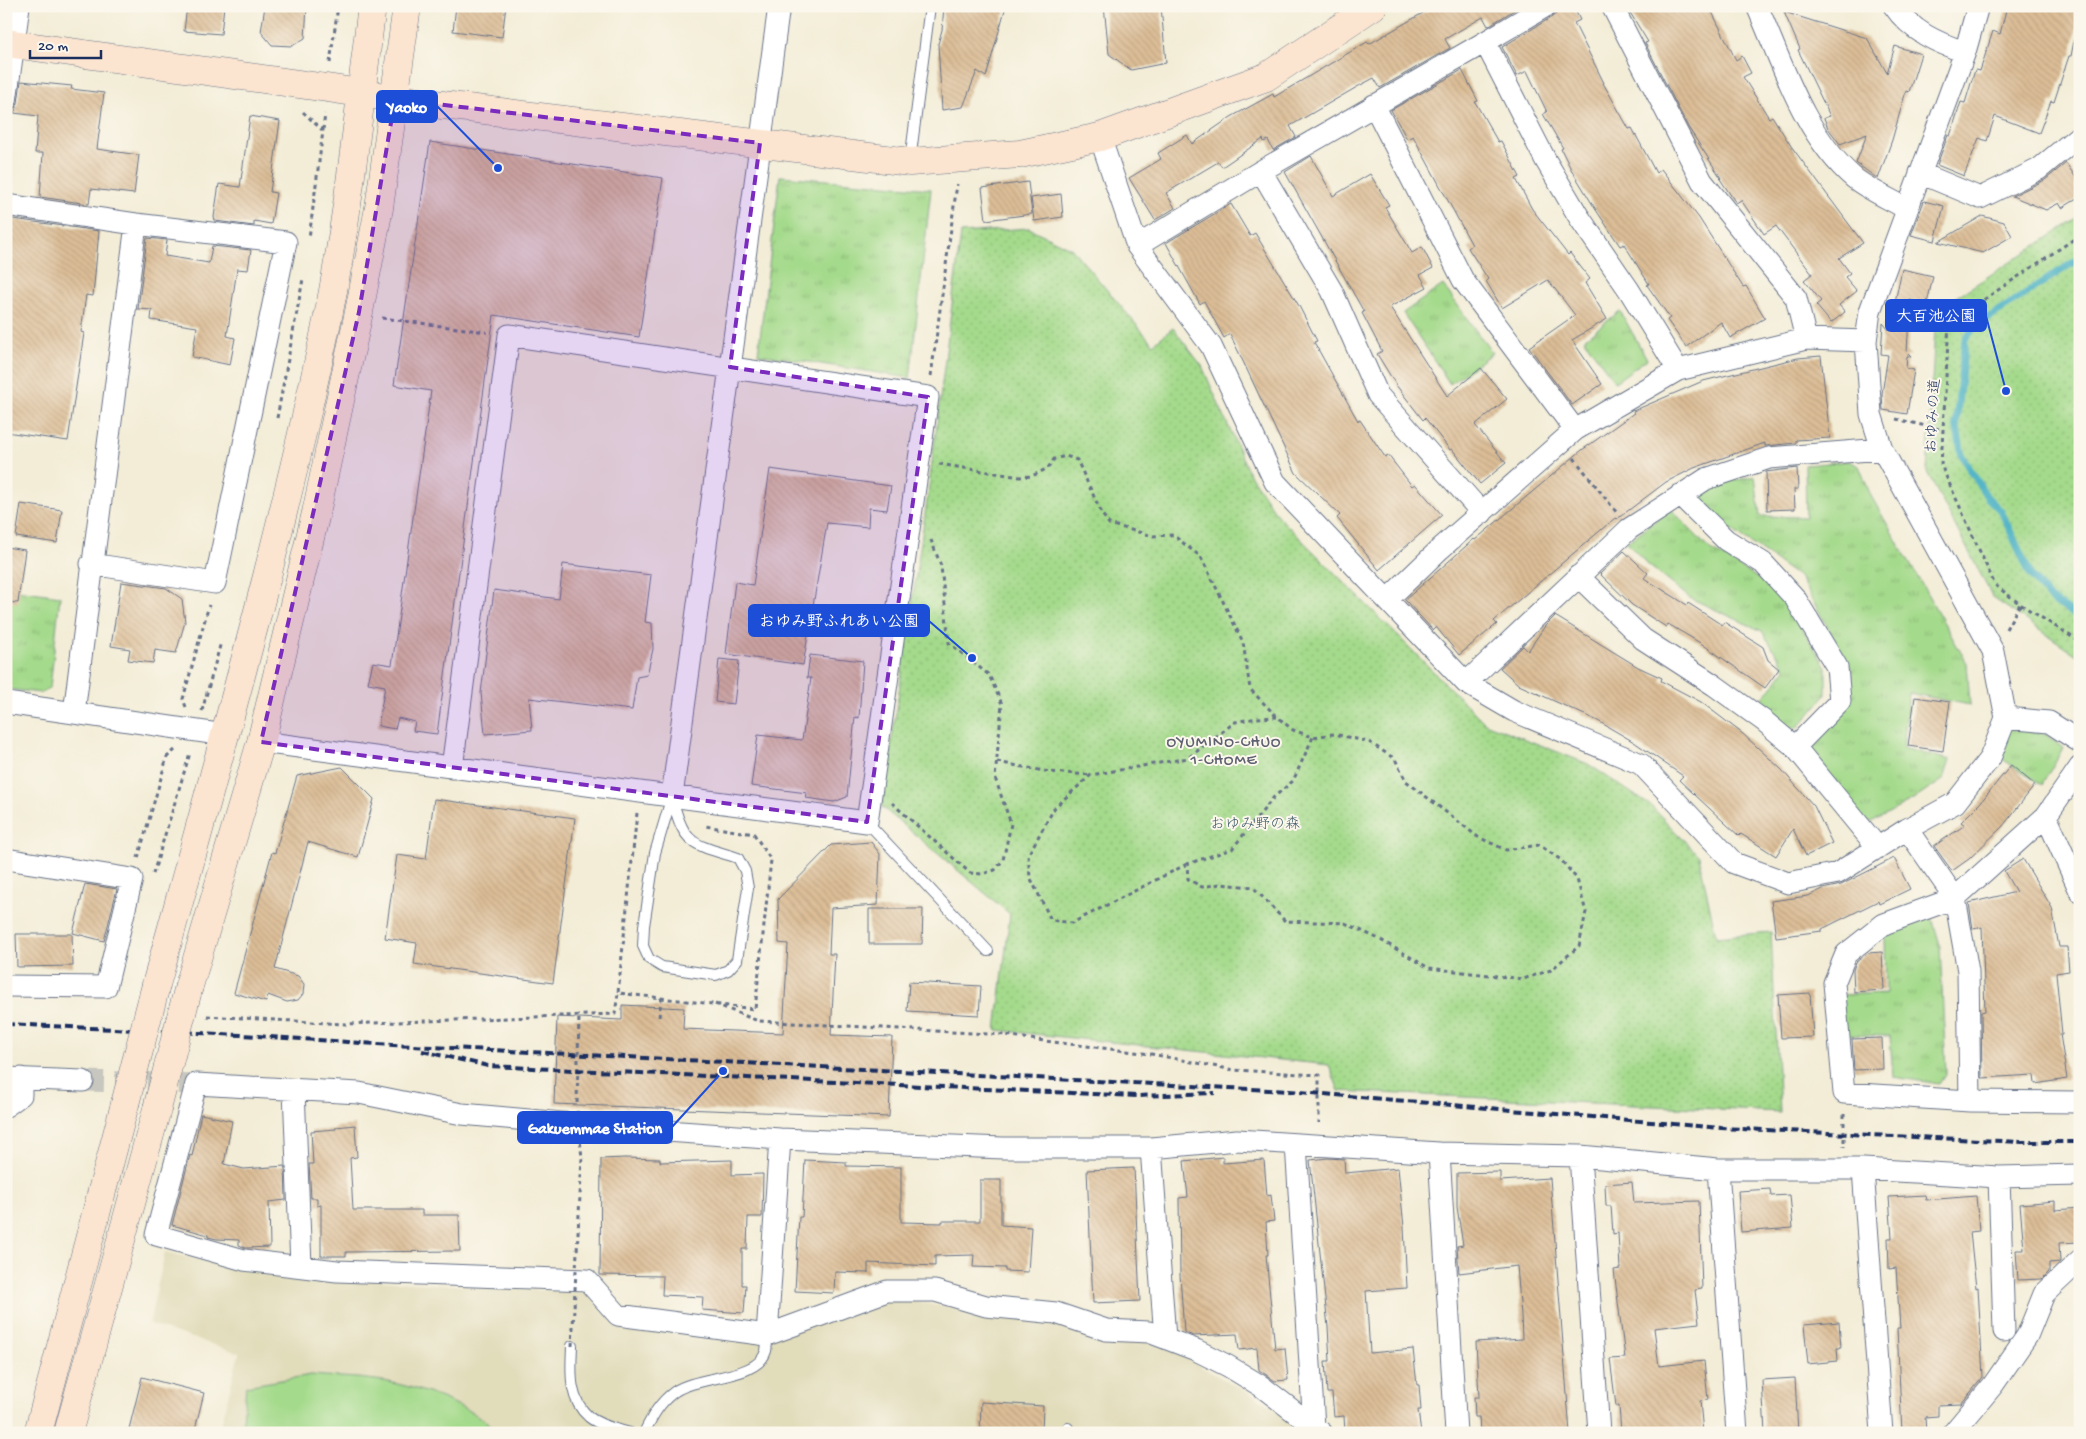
<svg xmlns="http://www.w3.org/2000/svg" width="2086" height="1439" font-family="'Gochi Hand','Klee One',sans-serif">
<style>
.built{fill:#e1dcba}
.grass{fill:url(#grass-tufts);stroke:#608474}
.park{fill:url(#park-dots);stroke:#608474}
.garden{fill:#a4da8b;stroke:#608474}
.lines{fill:none;stroke-linecap:round;stroke-linejoin:round}
.stream{stroke:#45afc3;stroke-width:7}
.building{fill:url(#building-back-hatch)}
.street-tunnel{stroke:#c8c7bf;stroke-width:21;stroke-dasharray:21 11;stroke-linecap:butt}
.lane-casing{stroke:#677288;stroke-width:12}
.street-casing{stroke:#677288;stroke-width:23}
.secondary-casing{stroke:#677288;stroke-width:29}
.path{stroke:#677288;stroke-width:3;stroke-dasharray:4 4;stroke-linecap:butt}
.lane{stroke:#fff;stroke-width:10}
.street{stroke:#fff;stroke-width:21}
.secondary{stroke:#fce5d0;stroke-width:28}
.rail{stroke:#1b2f5e;stroke-width:4;stroke-dasharray:8 4;stroke-linecap:butt}
.secondary-bridge-casing{stroke:#677288;stroke-width:29;stroke-linecap:butt}
.path-bridge{stroke:#677288;stroke-width:3;stroke-dasharray:4 4;stroke-linecap:butt}
.secondary-bridge{stroke:#fce5d0;stroke-width:28}
.marked{fill:#7b2cbf;fill-opacity:0.2;stroke:#7b2cbf;stroke-width:4;stroke-dasharray:10 6;stroke-linejoin:round}
.labels{text-anchor:middle;stroke-width:4;stroke-linejoin:round;paint-order:stroke}
.street-label{font-size:15px;fill:#1b2f5e;stroke:#fbf7ec}
.park-label{font-size:15px;fill:#3d5a69;stroke:#fbf7ec}
.neighbourhood-label{font-size:16px;letter-spacing:1px;fill:#5f6172;stroke:#fbf7ec}
.leader{fill:none;stroke:#1d4ed8;stroke-width:2}
.callout-dot{fill:#1d4ed8;stroke:#fbf7ec;stroke-width:2}
.callout{fill:#1d4ed8;stroke:#1d4ed8;stroke-width:2}
.callout-label{font-size:16px;text-anchor:middle;font-weight:bold;fill:#fff}
</style>
<defs>
<pattern id="grass-tufts" width="24" height="20" patternUnits="userSpaceOnUse" patternTransform="scale(1.25)"><rect width="24" height="20" fill="#a4da8b"/><path d="M3 7l-1-3M5 7V3M7 7l1-3M15 17l-1-3M17 17v-4M19 17l1-3" fill="none" stroke="#8dbb7a"/></pattern>
<pattern id="park-dots" width="8" height="8" patternUnits="userSpaceOnUse" patternTransform="scale(1.25)"><rect width="8" height="8" fill="#a4da8b"/><path d="M2 2h.1M6 6h.1" fill="none" stroke="#8dbb7a" stroke-width="1.8" stroke-linecap="round"/></pattern>
<pattern id="building-back-hatch" width="6" height="6" patternUnits="userSpaceOnUse" patternTransform="scale(1.25)"><rect width="6" height="6" fill="#dcbd96"/><path d="M-1 5l2 2M0 0l6 6M5-1l2 2" fill="none" stroke="#bca384"/></pattern>
</defs>
<rect width="100%" height="100%" fill="#fbf7ec"/>
<filter id="ink" filterUnits="userSpaceOnUse"><feTurbulence type="fractalNoise" baseFrequency=".02" numOctaves="2"/><feDisplacementMap in="SourceGraphic" scale="10" xChannelSelector="R" yChannelSelector="G"/><feConvolveMatrix kernelMatrix="1 2 1 2 8 2 1 2 1" color-interpolation-filters="sRGB"/></filter>
<filter id="wash" filterUnits="userSpaceOnUse"><feTurbulence type="fractalNoise" baseFrequency=".0096" numOctaves="4" result="noise"/><feDisplacementMap in="SourceGraphic" scale="20" xChannelSelector="R" yChannelSelector="G"/><feGaussianBlur stdDeviation="1.12" result="paint"/><feColorMatrix in="noise" values="0 0 0 0 0 0 0 0 0 0 0 0 0 0 0 0 0 1.4 0 .05"/><feComposite in="paint" operator="in"/></filter>
<g filter="url(#wash)">
<rect width="100%" height="100%" fill="#f3edd7"/>
<!-- built -->
<path class="built" d="M165,1252L263,1274L586,1293L620,1327L751,1339L882,1297L1145,1336L1274,1407L1311,1433H219L239,1353L149,1324Z"/>
<!-- grass -->
<path class="grass" d="M780,176L931,189L910,378L758,354Z
M1443,285L1492,353L1450,384L1403,313Z
M1620,311L1647,359L1615,382L1584,339Z
M1849,461L1859,466L1871,496L1967,663L1970,705L1909,693L1903,748L1950,760L1944,779L1913,800L1871,822L1854,821L1811,752L1814,744L1842,713L1852,684V671L1800,578L1697,505V495L1728,482L1755,476L1760,516L1806,517L1805,465Z
M1671,509L1708,548L1769,585L1791,610L1826,667V695L1798,727L1787,728L1762,699L1786,669L1762,631L1690,598L1647,564L1627,542Z
M10,589L60,596L50,687L41,693L6,689V615Z
M2009,728L2045,734L2063,748L2042,785L1990,751Z
M1931,914L1940,945L1946,1073L1939,1084L1893,1077L1890,1036L1836,1035L1835,995L1886,993L1885,935Z"/>
<!-- park -->
<path class="park" d="M2080,217V657L1993,598L1927,472L1936,310Z
M1029,228L1072,249L1153,344L1173,328L1202,366L1249,473L1277,515L1485,723L1588,764L1651,806L1699,856L1716,937L1771,932L1780,1112L1339,1091L1329,1065L996,1030L1010,914L882,807L928,494L961,233Z"/>
<!-- garden -->
<path class="garden" d="M311,1375C332,1377 355,1377 376,1380C414,1385 473,1406 500,1433H242L246,1386Z"/>
<g class="lines">
<!-- stream -->
<path class="stream" d="M2080,258L1976,326L1965,339L1956,423L1962,456L1987,497L2001,511L2031,576L2049,598L2080,618"/>
</g>
<g id="blocks">
<!-- building -->
<path class="building" d="M187,6H224L221,34L184,31Z
M265,6H307L305,38L292,46L272,45L261,32Z
M456,6H506L502,37L453,31Z
M944,6H1006L986,77L977,71L963,107L942,110L938,44L942,30Z
M1104,6H1161L1166,63L1131,70L1109,54Z
M1435,6H1521L1488,26L1483,17L1445,39L1450,48L1380,88L1374,78L1357,87L1290,126L1296,137L1273,150L1268,140L1264,142L1263,139L1222,167L1218,162L1166,193L1175,208L1155,220L1129,178L1161,159L1158,153L1187,135L1192,144L1231,117L1273,94L1274,97L1367,42L1369,44Z
M1558,6H1573L1580,20L1574,23L1604,83H1603L1629,129L1632,128L1656,173L1661,169L1699,218L1743,287L1746,286L1765,318L1730,338L1721,322L1686,347L1667,320L1670,318L1647,285L1649,284L1624,244L1620,246L1596,210L1571,169L1561,149L1563,148L1543,114L1547,112L1527,71L1517,76L1502,47L1552,17L1557,13Z
M1626,6H1709L1736,60L1742,56L1751,73L1743,77L1769,118L1772,116L1791,146L1863,243L1839,258L1850,273L1845,277L1857,291L1839,305L1845,312L1831,323L1816,305L1821,301L1804,280L1812,274L1776,226L1764,234L1741,200L1736,203L1720,179L1721,178L1688,127L1645,43L1648,42Z
M2007,6H2059L2080,11L2071,56H2069L2054,102L2051,101L2039,133L1995,116L1987,141L1979,138L1964,176L1937,165L1948,135L1950,136L1961,102L1965,103L1975,70L1980,71L1993,31L2000,34Z
M1784,12L1867,38L1887,73L1895,46L1921,54L1909,92L1906,91L1892,140L1878,179L1856,163L1867,134L1840,144L1828,128L1824,118L1830,116L1798,50L1800,49Z
M1462,70L1478,101L1475,102L1498,142L1501,141L1520,177L1516,179L1532,209L1568,255L1570,253L1590,279L1585,283L1607,319L1572,340L1602,384L1572,405L1529,347L1575,315L1548,280L1502,308L1486,281L1488,279L1468,248L1472,245L1413,136L1407,139L1391,110Z
M21,81L72,86L71,89L104,93L97,149L139,155L134,194L91,189L89,204L40,197L43,153H35L38,116L14,113L18,103Z
M250,116L280,121L270,192L276,193L271,224L254,221V226L215,221L214,217L219,184L240,187Z
M430,142L663,178L639,337L494,315L437,734L413,731L415,722L398,718L395,729L378,726L385,686L368,683L373,662L392,665L431,391L394,385Z
M1311,156L1333,196L1370,174L1389,205L1385,207L1412,253L1422,247L1433,268L1420,275L1427,287L1390,307L1447,396L1481,368L1507,399L1475,425L1506,463L1480,484L1452,449L1450,450L1425,418L1423,420L1396,385L1377,354L1382,351L1362,313L1364,312L1285,172Z
M2066,163L2080,184V197L2062,208L2059,203L2046,210L2012,196L2045,180Z
M1028,182L1032,214L986,220L982,188Z
M1061,194L1063,217L1034,221L1031,198Z
M1924,201L1944,206L1935,241L1911,235Z
M1231,204L1250,236L1255,233L1299,306L1317,341L1314,342L1358,421L1360,420L1385,457L1388,455L1412,486L1415,484L1442,515L1379,570L1337,518L1340,515L1296,473L1230,334L1224,338L1204,301L1200,304L1166,243Z
M1982,216L2004,222L2012,236L1983,253L1938,242Z
M6,218L99,231L93,296L86,295L81,332L84,333L68,441L6,432Z
M147,238L167,240L165,256L209,263L212,246L251,250L248,270L237,269L227,336L235,338L230,365L192,357L197,327L151,320L152,310L138,309Z
M1902,269L1933,276L1927,304L1910,300L1907,352L1911,356H1907L1906,368L1914,370L1907,414L1883,410L1882,394L1888,355L1881,354L1883,323L1889,330Z
M1821,356L1830,438L1796,440V443L1765,446V443L1694,468L1666,482L1617,519L1615,518L1494,621L1497,624L1459,655L1436,627L1433,630L1405,600L1474,539L1475,540L1582,450L1634,413L1633,411L1703,381L1798,358Z
M1797,468L1798,489H1794L1795,509L1767,510L1766,472Z
M770,469L891,486L887,510L869,508L868,527L827,523L803,665L726,654L735,582L753,585Z
M21,504L62,510L57,543L16,537Z
M6,547L25,550L18,603L6,602Z
M1624,551L1648,573L1644,578L1687,605L1688,603L1722,625L1724,622L1763,647L1768,660L1779,669L1765,688L1702,644L1668,624L1666,627L1632,605L1600,574Z
M563,564L651,575L645,622L652,623L653,649L647,675L637,677L632,710L529,698L532,730L485,734L481,693L494,590L559,599Z
M121,582L166,588L182,599L185,622L176,653L155,650L153,663L128,660L130,649L111,646Z
M1555,616L1638,667L1662,678L1661,681L1701,702L1743,734L1781,769L1814,806L1832,843L1806,856L1793,829L1776,856L1741,834L1739,836L1679,780L1683,776L1634,742L1598,721L1519,685L1500,668L1523,646L1528,651L1545,626Z
M810,655L863,661L859,718L855,717L847,797L834,802L806,798L807,793L751,786L758,735L802,740L811,678H807Z
M719,659L739,661L734,704L715,702Z
M1915,697L1950,702L1943,751L1908,746Z
M2011,765L2035,785L2003,826L1969,859L1952,871L1934,846L1965,825L1961,822L1980,803Z
M342,767L374,799L358,857L308,842L275,969L298,976L304,984L303,994L298,1000L287,1002L268,995L266,1002L234,993L272,852L275,853L297,776Z
M434,799L575,818L553,983L414,964L417,943L385,938L397,855L426,859Z
M871,842L880,854L878,905L831,908L829,954H835L831,1035L892,1037L889,1117L554,1104L557,1017L622,1020V1005L684,1008L683,1029L783,1033L788,944L779,943L778,899L831,845Z
M1894,858L1910,889L1879,904L1878,901L1822,929V931L1776,937L1771,901L1808,896L1823,889L1841,885Z
M2023,859L2052,908L2059,947H2067L2069,971L2056,973L2062,1034H2060L2067,1079L2035,1084L2034,1075L1982,1078L1981,1012L1985,1011L1982,927L1973,929L1969,903L2016,892L2004,871Z
M85,884L117,889L104,941L73,933Z
M869,909H923L922,944H869Z
M16,934H72L73,966L17,967Z
M1882,952L1884,990L1854,992L1853,970L1856,962L1868,953Z
M909,982L981,986L979,1015L907,1011Z
M1810,993L1813,1037L1781,1038L1778,995Z
M1882,1038L1883,1069L1854,1070L1852,1039Z
M201,1114L232,1121L224,1164L244,1169L285,1166L286,1200L269,1202L270,1247L246,1248L239,1245V1240L217,1239L208,1237V1235L172,1225L190,1155L192,1156Z
M355,1125L357,1157L350,1158L353,1210H422V1215H459L460,1251L346,1252V1256H321V1205L317,1206V1198H311L309,1164H313L311,1131L336,1129V1127Z
M1223,1157V1163L1264,1160L1267,1196L1271,1195L1274,1221L1266,1222L1268,1255H1266L1275,1349L1285,1348L1288,1380L1275,1381L1259,1370L1257,1348L1239,1350L1237,1334L1193,1336L1184,1332L1180,1275L1179,1198L1188,1197L1184,1161Z
M625,1158L660,1159V1162L732,1160V1175L763,1174L762,1217H748L747,1249H742V1285H746L744,1313L702,1310L703,1297L662,1295L663,1276L600,1275L601,1159Z
M1328,1158L1344,1159L1345,1173L1398,1168L1404,1227L1407,1288L1366,1291L1370,1353L1413,1349L1417,1385H1419L1421,1410H1418L1421,1433H1345L1344,1416L1334,1417L1332,1393H1327L1325,1361H1330L1328,1327L1310,1160Z
M805,1160L846,1162V1166L901,1167V1222L942,1223V1221H980V1180H1001V1225L1031,1227L1028,1272L1005,1271V1268L973,1267L974,1255L935,1256V1266L868,1263V1273L835,1272L834,1293L795,1291L799,1217H802Z
M1134,1168L1140,1301L1093,1303L1087,1170Z
M1500,1172V1181L1550,1178L1570,1433H1480L1479,1417H1475L1474,1397H1479L1476,1342L1522,1339L1521,1315L1517,1266L1459,1273L1457,1246L1463,1245L1457,1207V1173Z
M1632,1182L1634,1203L1699,1201L1702,1289L1695,1290L1699,1323L1654,1328L1659,1366L1704,1361L1708,1400L1700,1401L1703,1433H1673V1429L1621,1433L1619,1406H1616L1610,1359L1625,1358L1614,1270L1620,1269L1618,1233L1613,1234L1611,1206H1606L1605,1184Z
M1770,1189L1771,1196L1790,1195L1793,1228L1741,1232L1738,1191Z
M1925,1195L1926,1200L1976,1196L1979,1231L1970,1232L1976,1288L1978,1287L1983,1377L1961,1404L1938,1405V1416L1925,1417L1926,1433H1902L1897,1328H1900L1896,1268L1889,1269L1888,1238H1892L1889,1197Z
M2055,1201V1210L2080,1208V1242L2059,1243L2060,1262L2049,1263V1272L2042,1279L2018,1280L2016,1250H2024L2020,1204Z
M1839,1322L1841,1348H1837L1838,1361L1808,1364L1804,1325Z
M142,1377L204,1393L194,1433H128Z
M1795,1378L1798,1433H1765L1762,1380Z
M981,1402L1043,1406L1042,1433H980Z"/>
</g>
</g>
<g filter="url(#ink)">
<use href="#blocks" fill-opacity="0" stroke="#677288" stroke-width="1"/>
<g class="lines">
<!-- street-tunnel -->
<path class="street-tunnel" d="M83,1081L196,1084"/>
<defs>
<path id="lane" d="M910,161L930,6
M672,796C683,846 693,844 738,858L745,871L748,888L737,960L728,970L716,975L662,967L649,959L643,946L644,926L655,853Z
M867,822L988,951
M572,1346C571,1371 568,1399 589,1417C600,1426 617,1429 630,1433
M644,1433C652,1417 659,1403 674,1392C697,1375 758,1380 766,1351C767,1346 767,1340 767,1335
M1068,1433V1428"/>
<path id="street" d="M1612,6L1702,181L1796,298L1806,339
M1757,6C1783,65 1804,135 1854,178C1869,190 1890,199 1907,209
M1894,6C1911,31 1937,43 1965,52
M1485,42L1546,6
M6,101L19,6
M1374,105L1463,280L1575,430
M1100,137L1137,246L1211,346L1275,482L1466,683L1514,711L1641,764L1734,863L1788,883L1838,873L1907,829L1955,803L1990,758L2006,718L1993,651L1882,449L1871,414L1866,341L1870,311L1965,52L1978,6
M1261,171L1332,291L1378,395L1482,513
M1920,173L1980,198L2039,169L2080,135
M6,205L136,224L286,242L215,583L91,564
M1137,246L1261,171L1485,42L1546,161L1579,217L1629,290L1678,370
M1680,495L1726,540L1763,563L1795,598L1837,667L1840,701L1795,747
M1578,576L1643,639L1714,685L1764,721L1795,747L1878,848
M1388,599L1440,549L1575,430L1678,370L1806,339L1866,341
M1466,683L1629,529L1706,479L1769,458L1882,449
M6,703L225,735
M74,713L136,224
M2006,718L2049,722L2080,742
M261,742L867,822L928,397L509,335L452,768
M2080,767L2046,816L1955,898L1884,924L1846,954L1834,983L1844,1093L1970,1101L2080,1102
M672,796L779,6
M2046,816L2080,891
M1907,829L1955,898L1968,971L1970,1101
M6,859L132,879L106,987L6,986
M6,1078L83,1081
M294,1090L301,1266
M6,1106L21,1095V1078
M1296,1144L1314,1427
M1151,1148L1165,1338
M1439,1153L1456,1433
M1580,1156L1599,1433
M1718,1169L1737,1433
M1863,1169L1882,1433
M1999,1177L2004,1331
M767,1335L780,1139
M1322,1433L1261,1386L1228,1366L1196,1350L1149,1332L1106,1330L1056,1313L986,1306L935,1291H887L767,1335L618,1315L587,1280L337,1271L244,1260L156,1235L196,1084L359,1093L462,1114L595,1126L780,1139L1003,1148H1151L1237,1140L1439,1153L1580,1156L1718,1169H1863L1999,1177L2080,1175
M1953,1433L1993,1385L2027,1336L2044,1294L2080,1260"/>
<path id="secondary" d="M6,43L327,88L426,103L910,162L1020,154L1100,137L1266,77L1373,6
M156,985C216,768 278,551 325,331C348,224 358,114 372,6
M189,986L261,742L316,513L359,312L379,208L407,6
M38,1433L125,1104
M68,1433L157,1109"/>
</defs>
<!-- lane casing -->
<use href="#lane" class="lane-casing"/>
<!-- street casing -->
<use href="#street" class="street-casing"/>
<!-- secondary casing -->
<use href="#secondary" class="secondary-casing"/>
<!-- path -->
<path class="path" d="M330,63L338,6
M303,112L323,131L309,238
M323,130L325,114
M2080,235L1949,323L1941,465L1995,585L2020,604L2080,642
M382,318L487,332
M931,376L957,184
M277,418L303,279
M1896,419L1943,430
M1574,458L1617,513
M939,464L1020,477L1032,476L1048,468L1054,459L1066,456L1077,460L1102,514L1109,524L1153,536L1173,535L1201,557L1243,642L1250,689L1277,717L1293,730L1313,737L1334,734L1369,742L1395,759L1406,781L1478,837L1506,850L1539,845L1561,860L1577,879L1586,912L1579,946L1551,970L1523,979L1429,968L1379,939L1345,923L1285,921L1253,887L1220,884L1202,887L1188,879L1187,864L1232,849L1274,797L1293,781L1313,737
M2006,629L2020,604
M186,707L183,699L209,605
M202,711L221,642
M997,762L1050,772L1091,775
M892,803L970,873L982,874L995,870L1003,860L1011,824L995,778L1002,704L989,675L949,643L941,566L931,540
M637,813L618,993L755,1009L771,860L754,834L705,826
M138,858L167,757L175,750
M1187,864L1072,923L1051,920L1030,877L1028,855L1055,807L1091,775L1188,758L1235,722L1257,718L1277,717
M153,874L190,753
M715,1004L758,1021L1006,1035L1037,1040L1151,1054L1234,1070L1319,1075V1123
M207,1016L345,1024L615,1014L618,993
M659,1017L661,998
M577,1103L579,1015
M1844,1114V1147"/>
<!-- lane -->
<use href="#lane" class="lane"/>
<!-- street -->
<use href="#street" class="street"/>
<!-- secondary -->
<use href="#secondary" class="secondary"/>
<!-- rail -->
<path class="rail" d="M6,1024L241,1035L393,1045L1289,1091L1721,1128L2022,1142H2080
M422,1051L488,1066L1137,1096L1215,1093"/>
<defs>
<path id="secondary-bridge" d="M125,1104L156,985
M157,1109L189,986"/>
</defs>
<!-- secondary-bridge casing -->
<use href="#secondary-bridge" class="secondary-bridge-casing"/>
<!-- path-bridge -->
<path class="path-bridge" d="M572,1346L582,1158L577,1111"/>
<!-- secondary-bridge -->
<use href="#secondary-bridge" class="secondary-bridge"/>
</g>
</g>
<!-- marked area -->
<path class="marked" d="M395,99L760,143L730,367L928,397L867,822L261,742L359,312Z"/>
<g class="labels">
<!-- street labels -->
<g class="street-label">
<text transform="translate(1932 416) rotate(-87)" y="5">おゆみの道</text>
</g>
<!-- park labels -->
<g class="park-label">
<text x="1255" y="828">おゆみ野の森</text>
</g>
<!-- neighbourhood labels -->
<g class="neighbourhood-label">
<text x="1224" y="746">OYUMINO-CHUO<tspan x="1224" dy="18">1-CHOME</tspan></text>
</g>
</g>
<!-- callouts -->
<path class="leader" d="M498 168L437 106M2006 391L1986 316M972 658L929 621M723 1071L672 1127"/>
<g class="callout-dot">
<circle cx="498" cy="168" r="5"/>
<circle cx="2006" cy="391" r="5"/>
<circle cx="972" cy="658" r="5"/>
<circle cx="723" cy="1071" r="5"/>
</g>
<g class="callout">
<rect x="377" y="91" width="60" height="31" rx="5"/>
<rect x="1886" y="300" width="100" height="31" rx="5"/>
<rect x="749" y="605" width="180" height="31" rx="5"/>
<rect x="518" y="1112" width="154" height="31" rx="5"/>
</g>
<g class="callout-label">
<text x="407" y="112">Yaoko</text>
<text x="1936" y="321">大百池公園</text>
<text x="839" y="626">おゆみ野ふれあい公園</text>
<text x="595" y="1133">Gakuemmae Station</text>
</g>
<!-- margin -->
<rect width="2086" height="1439" fill="none" stroke="#fbf7ec" stroke-width="25"/>
<!-- scale -->
<path d="M30 50v8h71v-8" fill="none" stroke="#1b2f5e" stroke-width="2.5"/>
<text x="38" y="50" font-size="15" fill="#1b2f5e" stroke="#fbf7ec" stroke-width="4" paint-order="stroke">20 m</text>
</svg>
